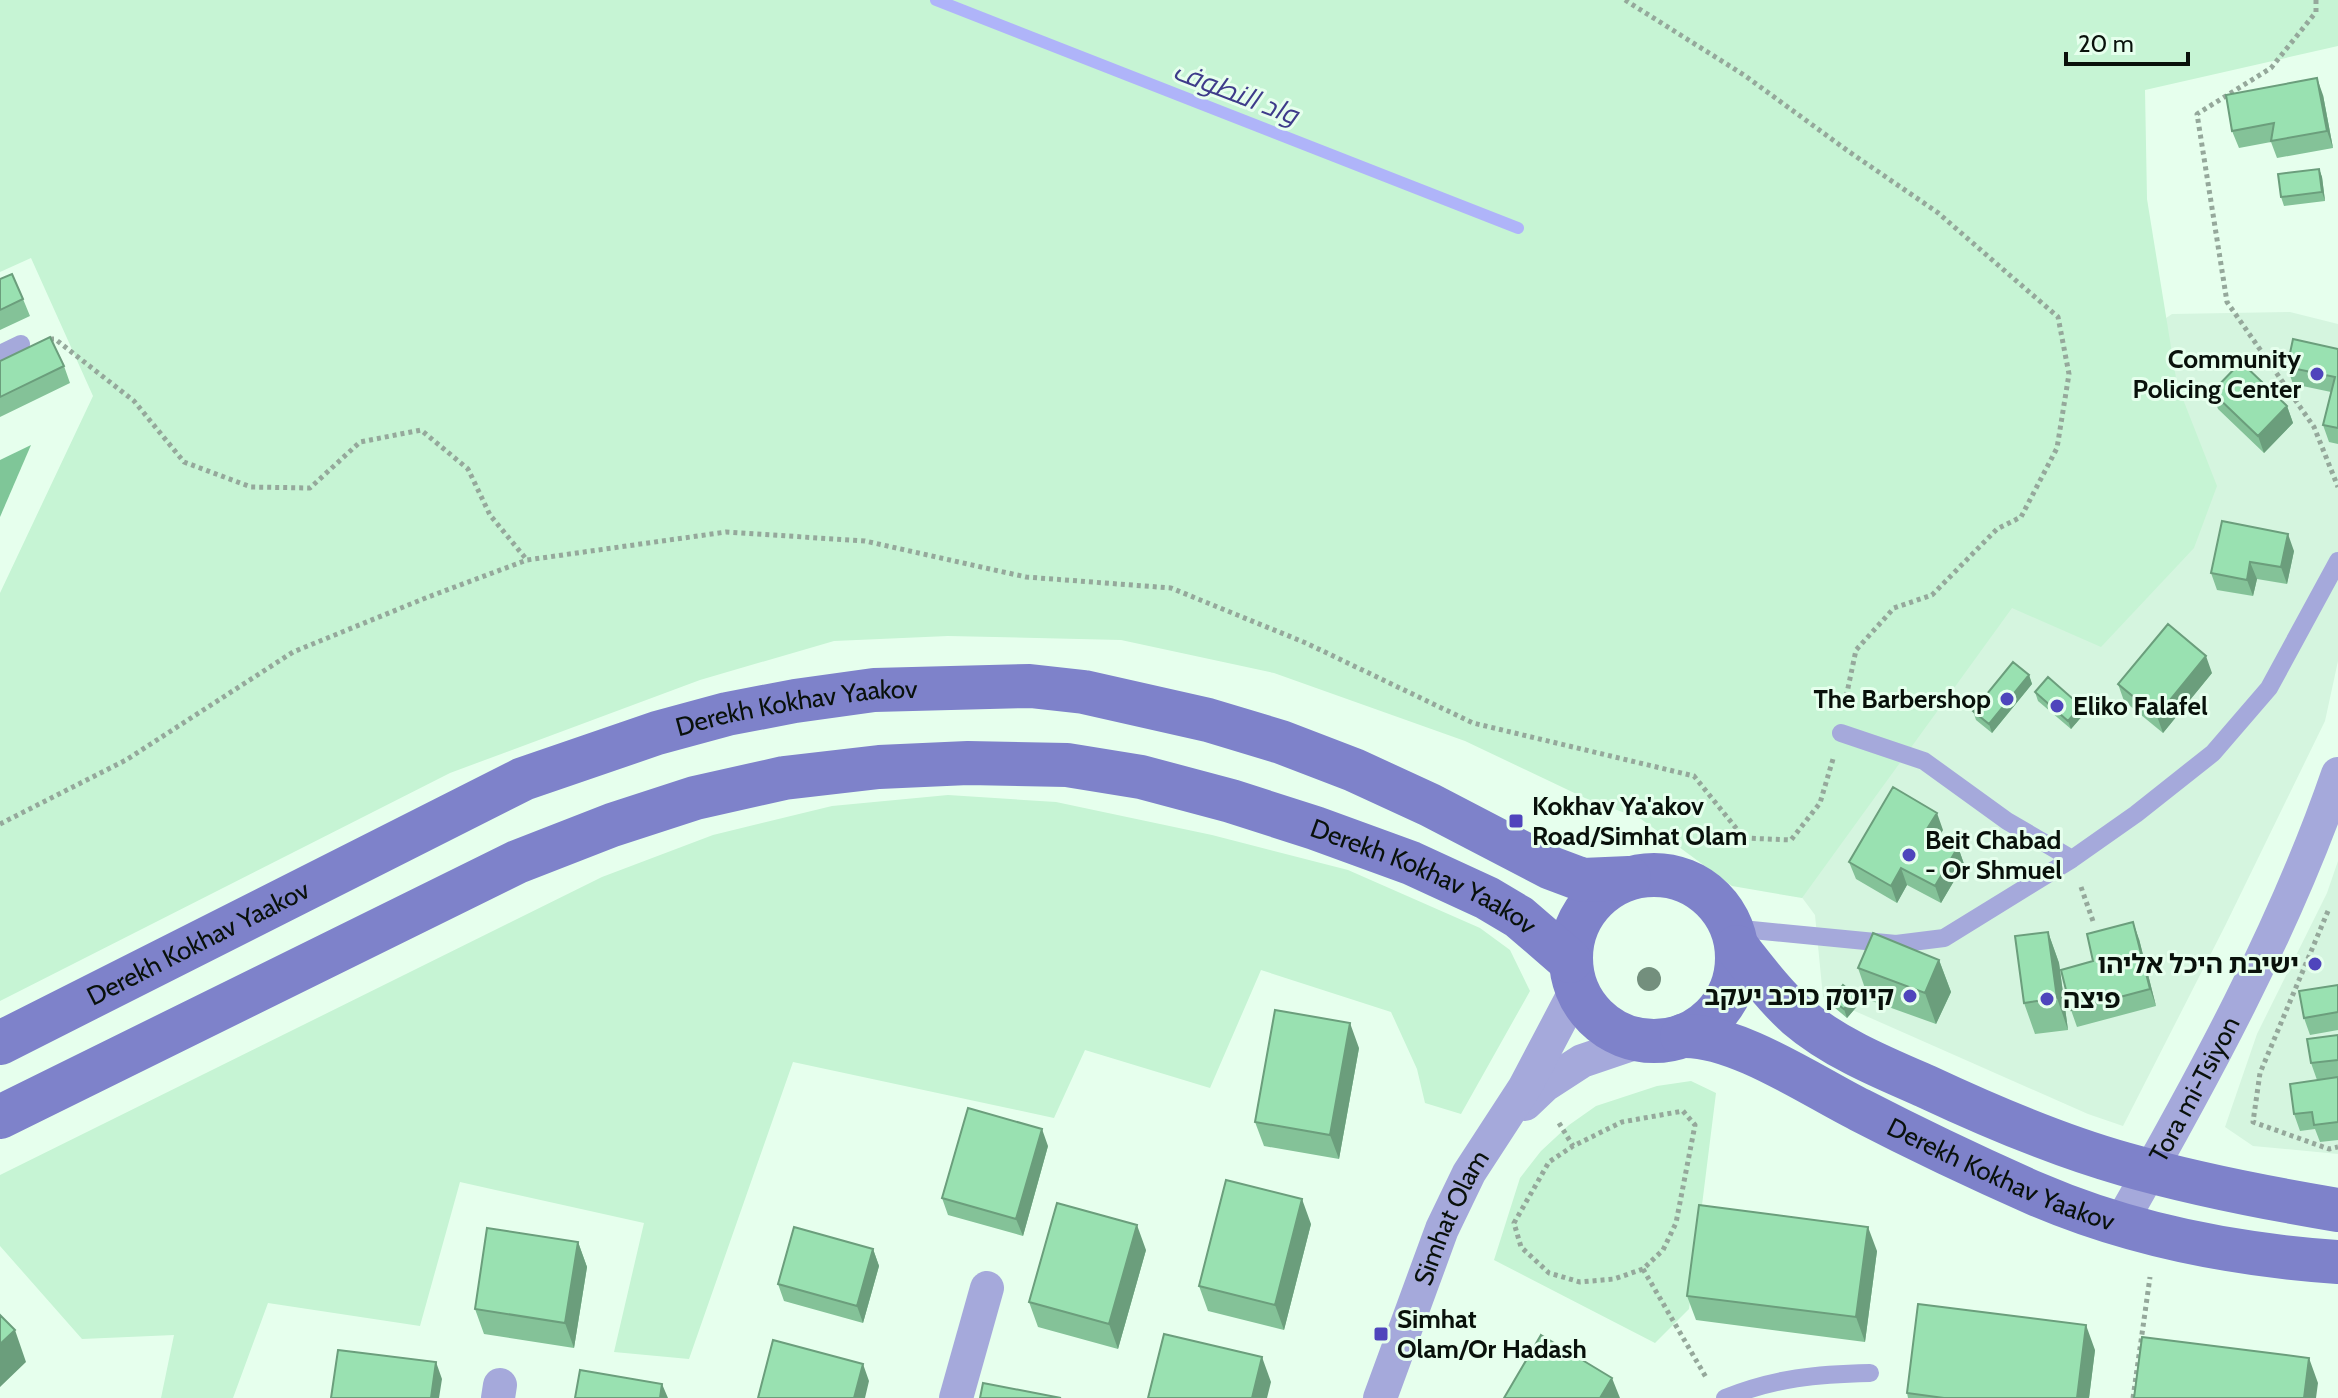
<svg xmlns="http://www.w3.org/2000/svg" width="2338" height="1398" font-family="Cabin,Cairo,'Noto Sans Hebrew',sans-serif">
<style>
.built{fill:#d5f5df}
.green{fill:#c6f4d4}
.forest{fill:#7fc698}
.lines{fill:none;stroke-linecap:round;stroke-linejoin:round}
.stream{stroke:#afb4f9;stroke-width:12}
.path{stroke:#95a89b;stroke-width:5;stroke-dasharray:4 4;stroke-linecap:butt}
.lane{stroke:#a5a9db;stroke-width:18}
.street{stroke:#a5a9db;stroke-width:34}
.secondary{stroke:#7e82ca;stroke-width:44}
.tree{fill:#738f7d}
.wall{fill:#84c298}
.shaded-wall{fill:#6b9e7c}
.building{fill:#99e1b1;stroke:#6b9e7c;stroke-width:2}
.poi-dot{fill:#4f45bc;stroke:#e6ffed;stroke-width:3}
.labels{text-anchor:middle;stroke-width:6;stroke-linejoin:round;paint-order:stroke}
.poi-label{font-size:26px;font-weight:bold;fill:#09110b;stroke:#e6ffed;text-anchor:start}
.street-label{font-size:26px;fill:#09110b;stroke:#e6ffed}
.water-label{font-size:28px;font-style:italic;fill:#3e3b8a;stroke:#e6ffed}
</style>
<rect width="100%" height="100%" fill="#e6ffed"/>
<!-- built -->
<path class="built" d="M2290,312L2338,324V661L2325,721L2225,926L2123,1126L2088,1114L1823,997L1815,915L1733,805L1995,434L2172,314Z
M2338,861V1154L2253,1146L2225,1127L2257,1034L2327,893Z"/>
<!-- green -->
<path class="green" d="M0,0H2338V46L2145,90L2147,199L2177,384L2217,486L2194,548L2101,647L2012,608L1802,898L1732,886L1641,819L1585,798L1465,741L1274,673L1121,640L948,636L834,641L700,680L450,773L0,1001V593L93,396L31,258L0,272Z
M948,795L1056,802L1212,835L1348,870L1480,928L1510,950L1530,991L1461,1114L1425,1103L1417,1069L1391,1012L1261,970L1210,1088L1085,1050L1054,1118L793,1062L689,1359L614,1352L644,1223L460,1182L420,1326L268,1303L233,1398H161L174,1335L82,1339L0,1246V1175L602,877L713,835L832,806Z
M1691,1081L1716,1093L1689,1309L1655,1343L1494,1260L1520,1178L1541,1151L1569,1125L1596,1106L1657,1086Z"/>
<!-- forest -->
<path class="forest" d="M31,445L0,517V460Z"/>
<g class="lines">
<!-- stream -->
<path class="stream" d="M936,0L1518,228"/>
<!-- path -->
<path class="path" d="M1625,0L1744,75L1848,151L1937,212L2058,317L2069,374L2057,448L2021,517L1997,529L1932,595L1894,608L1856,650L1844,707
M2316,0V12L2271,68L2197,114L2227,302L2314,427L2338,487
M50,339H55L134,401L184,462L251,487L310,488L360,442L421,430L468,469L490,515L527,560
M0,824L126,760L293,652L428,597L527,560L726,532L865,541L1026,577L1171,588L1306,643L1473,723L1694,776L1744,838L1791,840L1820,803L1833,759
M2081,887L2094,924
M2328,911L2260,1073L2253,1122L2329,1149L2338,1147
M1683,1111L1695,1125L1676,1223L1663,1250L1643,1269L1614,1279L1580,1282L1549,1273L1521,1247L1514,1223L1549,1162L1573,1146L1622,1122Z
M1559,1123L1573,1146
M1643,1269L1707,1379
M2133,1398L2150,1277"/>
<!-- lane -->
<path class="lane" d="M0,354L21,344
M1841,733L1924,761L2007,821L2072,859
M1732,928L1896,944L1944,938L2072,859L2136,814L2213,753L2269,688L2338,561
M1725,1398C1775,1378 1817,1374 1870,1373"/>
<!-- street -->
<g class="street">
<path d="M1525,1104L1545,1085L1582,1061L1641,1041"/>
<path id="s1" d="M2120,1224C2202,1080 2284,931 2338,774"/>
<path d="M498,1398L500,1385"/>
<path d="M956,1398L987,1288"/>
<path id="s2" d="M1380,1398L1442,1229L1469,1173L1525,1087L1576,990"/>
</g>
<!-- secondary -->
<g class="secondary">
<circle cx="1654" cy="958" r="83"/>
<path d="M1737,947C1756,971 1774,995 1797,1016C1833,1047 1881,1067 1925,1086C1989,1116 2056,1145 2124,1164C2194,1184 2266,1198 2338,1210"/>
<path id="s3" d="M1682,1036C1736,1034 1812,1086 1860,1110C1918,1140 1977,1168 2036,1194C2131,1235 2236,1255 2338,1262"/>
<path id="s4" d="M0,1043L523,779L657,733L727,714L795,701L874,690L1030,686L1084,692L1208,720L1281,742L1354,770L1430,805L1551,868L1583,880L1629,878"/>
<path id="s5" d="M0,1117L517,862L612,825L695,798L784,778L879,767L968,763L1067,765L1141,777L1231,801L1315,828L1411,863L1487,898L1519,917L1570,961"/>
</g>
</g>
<!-- trees -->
<circle class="tree" cx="1649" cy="979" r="12"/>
<!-- wall -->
<path class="wall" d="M2323,95L2333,148L2277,158L2271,142L2239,148L2232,131Z
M2319,169L2322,177L2325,201L2284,206L2281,197Z
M0,279L23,299L30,316L0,330Z
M2338,349V444L2329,442L2323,425L2331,392L2293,384L2287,367Z
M0,361L64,366L70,383L0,417Z
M2212,392L2287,406L2293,423L2264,453L2218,409Z
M2222,521L2294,551L2287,584L2257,579L2253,596L2217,590L2211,573Z
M2212,673L2163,733L2124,701L2118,684Z
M2029,675L2032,684L1992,733L1976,720L1973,711Z
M2035,692L2081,706L2084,714L2071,729L2038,701Z
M1943,830L1939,836L1958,847L1964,864L1941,903L1907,885L1897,903L1856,879L1849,862Z
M2048,932L2059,963L2068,1030L2035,1034L2024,1003Z
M2139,939L2156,1006L2077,1027L2071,1010L2093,961Z
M1939,960L1951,992L1936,1024L1869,1000L1858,968Z
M2338,985V1030L2310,1035L2304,1018Z
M1832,1000L1859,1004L1847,1018L1835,1008Z
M2338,1035V1140L2320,1142L2315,1129L2300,1131L2294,1114L2317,1080L2311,1063Z
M1359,1048L1339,1159L1264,1146L1255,1122Z
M1048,1146L1023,1236L948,1215L942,1198Z
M1311,1224L1284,1330L1208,1311L1199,1286Z
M578,1242L587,1267L574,1348L484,1334L475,1309Z
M873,1249L879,1266L863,1323L784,1301L778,1284Z
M1146,1250L1118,1349L1038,1327L1029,1302Z
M1877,1251L1865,1342L1696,1320L1687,1296Z
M2095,1350L2089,1398H1908L1907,1393Z"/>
<!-- shaded-wall -->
<path class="shaded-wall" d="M2317,78L2323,95L2333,148L2327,131Z
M2319,169L2322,177L2325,201L2322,192Z
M2287,406L2293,423L2264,453L2258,436Z
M2288,534L2294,551L2287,584L2281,567Z
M2250,562L2257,579L2253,596L2247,580Z
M2206,656L2212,673L2163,733L2157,716Z
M2029,675L2032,684L1992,733L1989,724Z
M2081,706L2084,714L2071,729L2068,721Z
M1937,813L1943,830L1934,846L1927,829Z
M1958,847L1964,864L1941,903L1935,886Z
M1901,868L1907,885L1897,903L1891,886Z
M2133,922L2139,939L2156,1006L2150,989Z
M2048,932L2059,963L2068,1030L2057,998Z
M1939,960L1951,992L1936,1024L1925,993Z
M1855,995L1859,1004L1847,1018L1844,1009Z
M1350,1023L1359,1048L1339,1159L1330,1135Z
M1042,1129L1048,1146L1023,1236L1016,1219Z
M1302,1199L1311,1224L1284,1330L1275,1305Z
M1137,1225L1146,1250L1118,1349L1109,1324Z
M1868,1227L1877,1251L1865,1342L1856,1317Z
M578,1242L587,1267L574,1348L565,1323Z
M873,1249L879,1266L863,1323L857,1306Z
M2086,1325L2095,1350L2089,1398H2077Z
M15,1330L26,1362L0,1387V1344Z
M1262,1357L1271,1382L1267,1398H1252Z
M2309,1358L2318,1383L2316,1398H2304Z
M436,1362L442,1379L439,1398H431Z
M863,1364L869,1381L865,1398H854Z
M1612,1378L1620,1398H1600Z
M662,1384L668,1398H660Z"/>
<!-- building -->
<path class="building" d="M2317,78L2327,131L2271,141L2274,123L2232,131L2226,95Z
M2319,169L2322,192L2281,197L2278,174Z
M12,274L23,299L0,310V279Z
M50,337L64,366L0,397V361Z
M2293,339L2338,349V428L2323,425L2335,377L2287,367Z
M2241,362L2287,406L2258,436L2212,392Z
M2222,521L2288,534L2281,567L2250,562L2247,580L2211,573Z
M2168,624L2206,656L2157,716L2118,684Z
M2013,662L2029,675L1989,724L1973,711Z
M2048,677L2081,706L2068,721L2035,692Z
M1893,787L1937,813L1927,829L1958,847L1935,886L1901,868L1891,886L1849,862Z
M2133,922L2150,989L2071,1010L2061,970L2093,961L2087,934Z
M2048,932L2057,998L2024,1003L2015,936Z
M1873,933L1939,960L1925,993L1858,968Z
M1843,985L1855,995L1844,1009L1832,1000Z
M2338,985V1012L2304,1018L2299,991Z
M1275,1010L1350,1023L1330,1135L1255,1122Z
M2338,1035V1060L2311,1063L2307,1039Z
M2338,1077V1122L2314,1125L2312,1112L2294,1114L2290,1084Z
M968,1108L1042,1129L1016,1219L942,1198Z
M1226,1180L1302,1199L1275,1305L1199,1286Z
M1057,1203L1137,1225L1109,1324L1029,1302Z
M1699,1205L1868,1227L1856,1317L1687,1296Z
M794,1227L873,1249L857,1306L778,1284Z
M487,1228L578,1242L565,1323L475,1309Z
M1918,1304L2086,1325L2077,1398H1944L1907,1393Z
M0,1315L15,1330L0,1344Z
M1164,1334L1262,1357L1252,1398H1148Z
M1541,1335L1612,1378L1600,1398H1504Z
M2142,1337L2309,1358L2304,1398H2134Z
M773,1340L863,1364L854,1398H758Z
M338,1350L436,1362L431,1398H331Z
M580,1370L662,1384L660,1398H575Z
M983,1383L1061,1398H980Z"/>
<!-- markers -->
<g class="poi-dot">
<circle cx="2317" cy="374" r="8"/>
<circle cx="2007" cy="699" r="8"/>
<circle cx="2057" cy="706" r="8"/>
<rect x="1508" y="813" width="16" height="16" rx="4"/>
<circle cx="1909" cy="855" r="8"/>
<circle cx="2315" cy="964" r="8"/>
<circle cx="1910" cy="996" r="8"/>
<circle cx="2047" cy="999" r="8"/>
<rect x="1373" y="1326" width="16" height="16" rx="4"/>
</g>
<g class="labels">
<!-- poi labels -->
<g class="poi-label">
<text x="2301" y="368" text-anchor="end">Community<tspan x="2301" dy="30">Policing Center</tspan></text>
<text x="1991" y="708" text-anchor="end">The Barbershop</text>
<text x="2073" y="715">Eliko Falafel</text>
<text x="1532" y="815">Kokhav Ya'akov<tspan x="1532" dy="30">Road/Simhat Olam</tspan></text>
<text x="1925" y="849">Beit Chabad<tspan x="1925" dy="30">- Or Shmuel</tspan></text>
<text x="2299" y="973" text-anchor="end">ישיבת היכל אליהו</text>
<text x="1894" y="1005" text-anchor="end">קיוסק כוכב יעקב</text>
<text x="2063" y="1008">פיצה</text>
<text x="1397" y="1328">Simhat<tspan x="1397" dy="30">Olam/Or Hadash</tspan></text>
</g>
<!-- street labels -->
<g class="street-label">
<text dy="9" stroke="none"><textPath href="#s4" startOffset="870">Derekh Kokhav Yaakov</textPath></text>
<text dy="9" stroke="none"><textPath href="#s5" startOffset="1516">Derekh Kokhav Yaakov</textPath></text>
<text dy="9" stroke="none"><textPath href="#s4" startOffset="222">Derekh Kokhav Yaakov</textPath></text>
<text dy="9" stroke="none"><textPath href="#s1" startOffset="154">Tora mi-Tsiyon</textPath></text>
<text dy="9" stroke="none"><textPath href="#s3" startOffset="350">Derekh Kokhav Yaakov</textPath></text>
<text dy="9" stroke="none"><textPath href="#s2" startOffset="194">Simhat Olam</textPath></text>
</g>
<!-- water labels -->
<g class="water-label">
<text transform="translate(1236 92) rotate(21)" y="10">واد النطوف</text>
</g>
</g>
<!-- scale -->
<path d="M2066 52v12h122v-12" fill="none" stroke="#09110b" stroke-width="4"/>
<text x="2078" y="52" font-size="24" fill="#09110b" stroke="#e6ffed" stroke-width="6" paint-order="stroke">20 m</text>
</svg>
